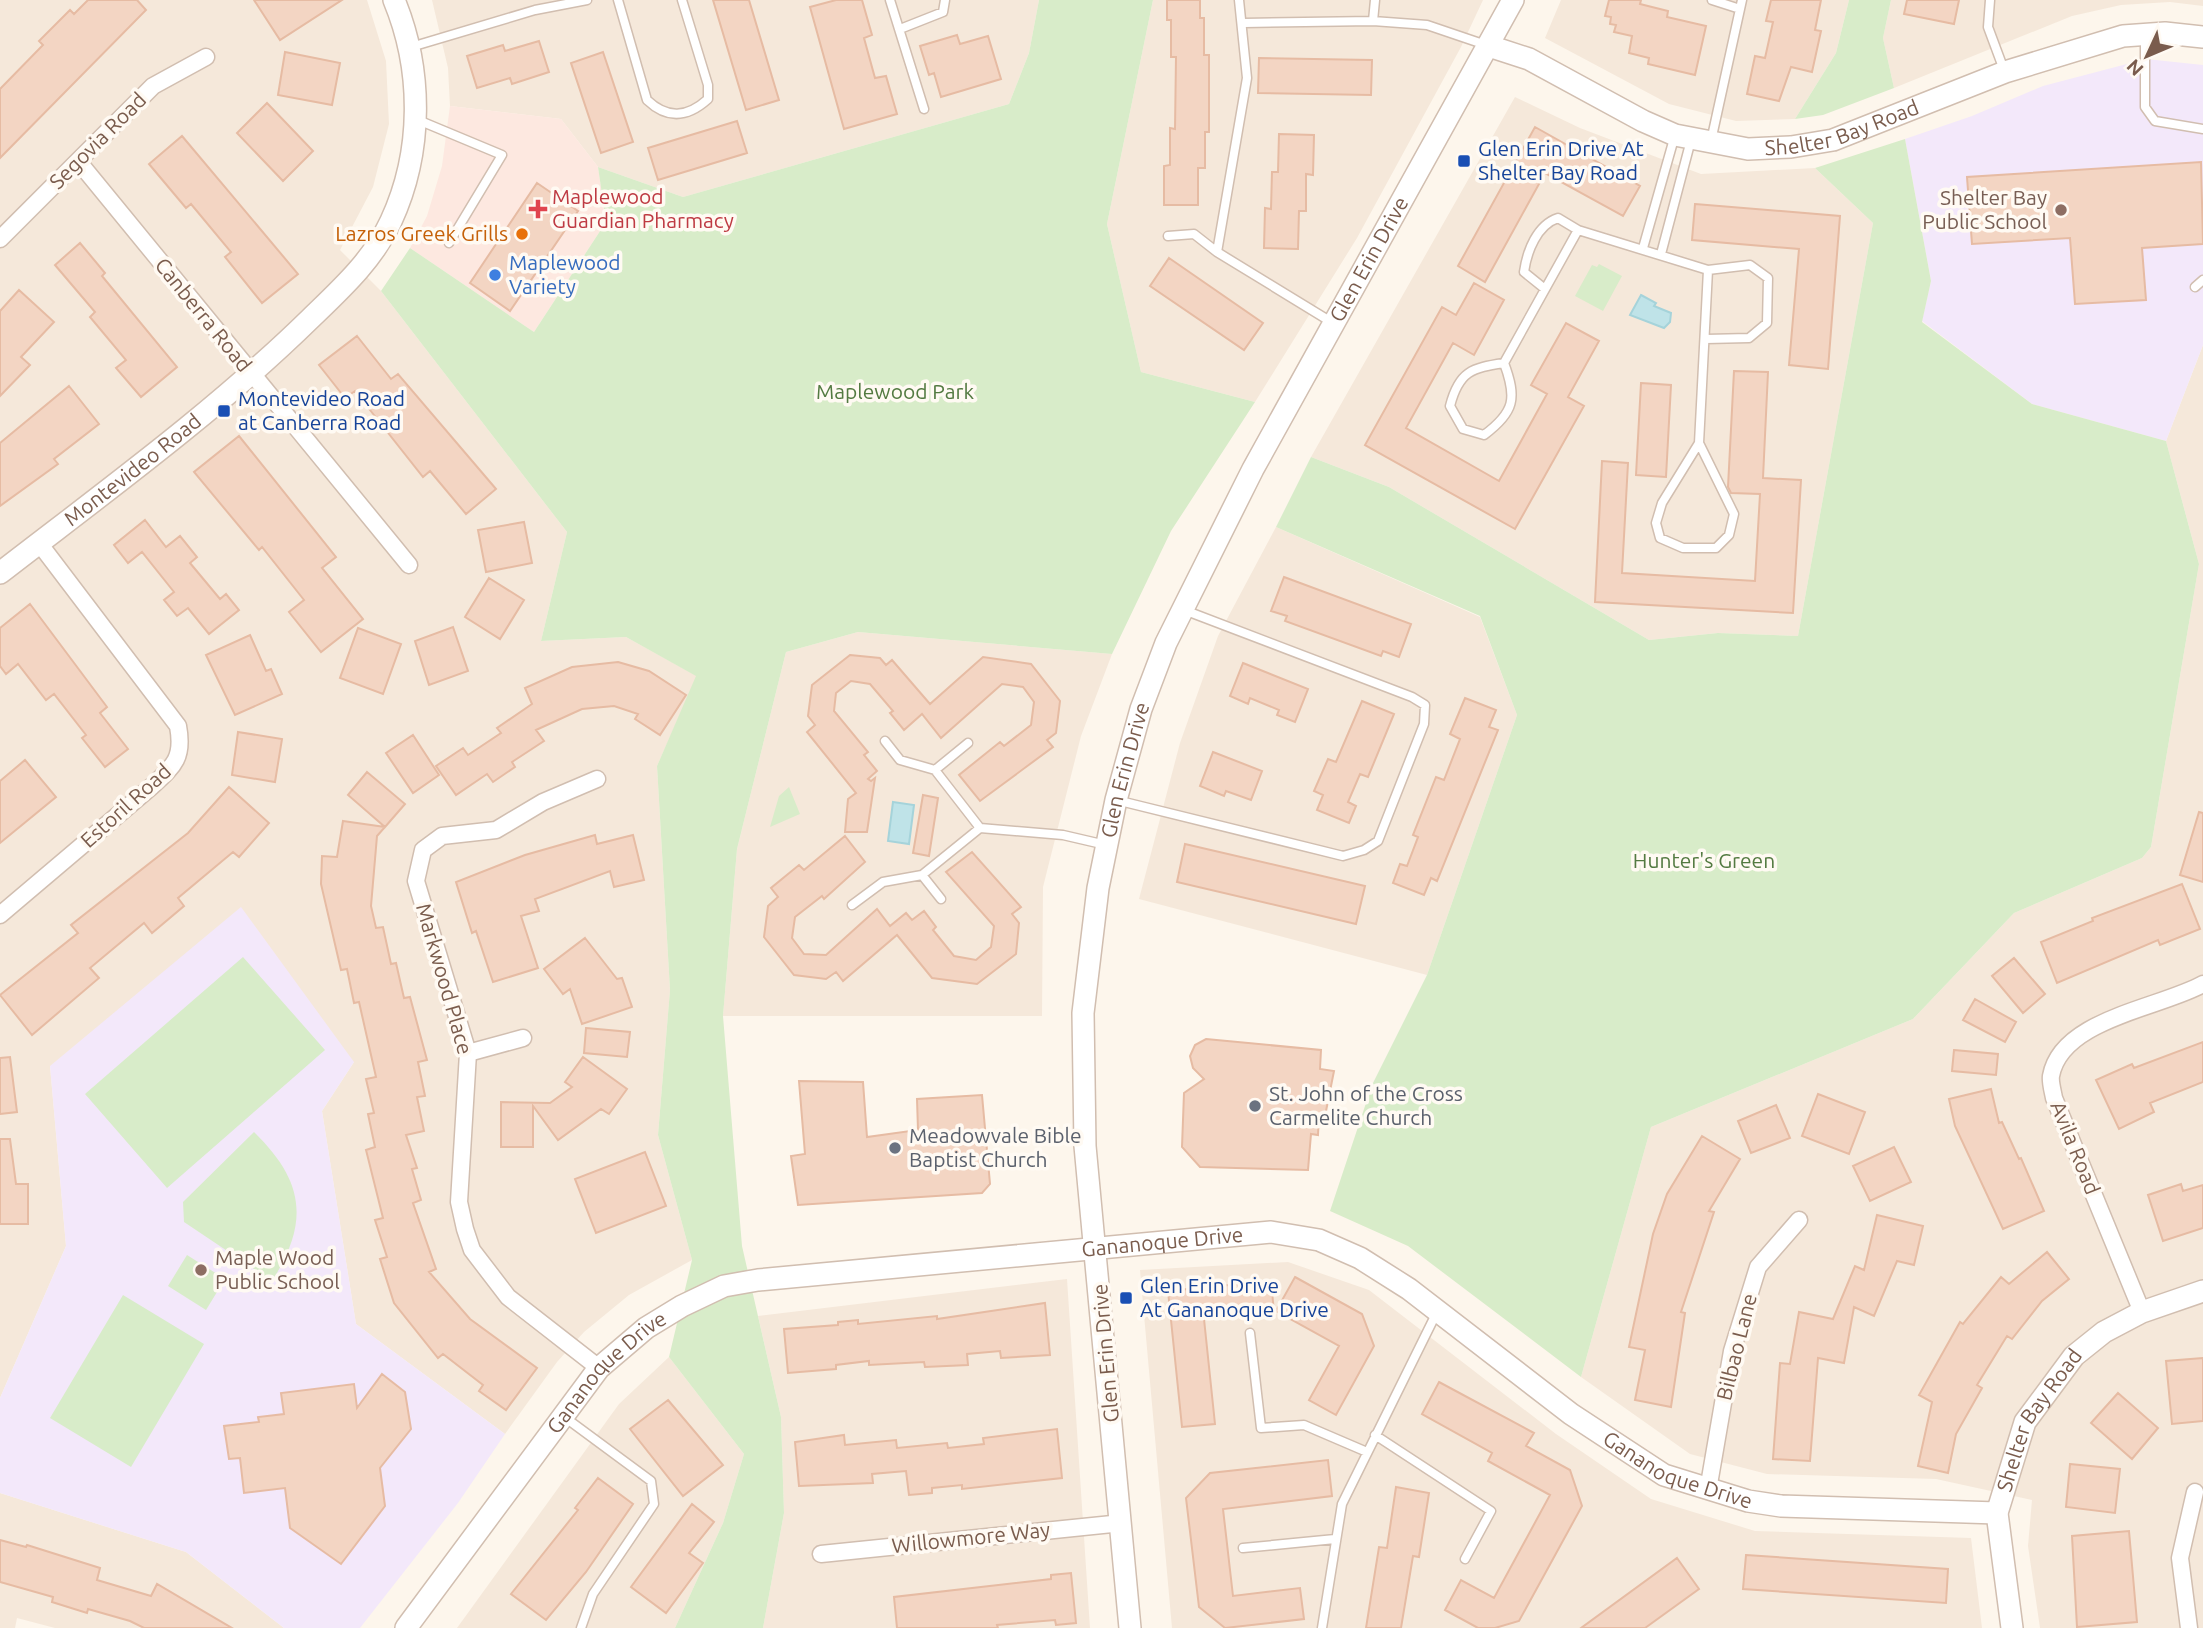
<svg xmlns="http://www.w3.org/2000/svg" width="2203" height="1628" font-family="Ubuntu,sans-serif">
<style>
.residential{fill:#f5e8da}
.commercial{fill:#fde8e0}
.education{fill:#f3e8fa}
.green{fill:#d8ecc9}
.water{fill:#bfe3e8;stroke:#a5d3da;stroke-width:2}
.building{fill:#f3d5c3;stroke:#e6bba3;stroke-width:2}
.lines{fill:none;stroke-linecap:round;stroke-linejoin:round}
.service-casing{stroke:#d1beb0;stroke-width:11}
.minor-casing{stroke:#d1beb0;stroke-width:19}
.tertiary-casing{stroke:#d1beb0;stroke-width:24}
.service{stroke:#fff;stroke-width:8}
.minor{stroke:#fff;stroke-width:16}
.tertiary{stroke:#fff;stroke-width:21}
.transit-dot{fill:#1a4fb4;stroke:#fffaf3;stroke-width:2.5}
.health-dot{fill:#e0444e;stroke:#fffaf3;stroke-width:2.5}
.education-dot{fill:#8d6e63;stroke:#fffaf3;stroke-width:2.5}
.food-dot{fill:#e8710a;stroke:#fffaf3;stroke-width:2.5}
.shop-dot{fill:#3f7fe0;stroke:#fffaf3;stroke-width:2.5}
.worship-dot{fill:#6b7280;stroke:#fffaf3;stroke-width:2.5}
.labels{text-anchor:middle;stroke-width:7;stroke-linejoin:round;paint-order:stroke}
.street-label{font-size:21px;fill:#7a5c4d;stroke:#fffaf3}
.transit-label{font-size:21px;fill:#164399;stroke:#fffaf3;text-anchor:start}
.health-label{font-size:21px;fill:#be3a42;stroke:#fffaf3;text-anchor:start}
.education-label{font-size:21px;fill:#785e54;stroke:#fffaf3;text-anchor:end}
.food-label{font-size:21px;fill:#c56008;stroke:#fffaf3;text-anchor:end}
.shop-label{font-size:21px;fill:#366cbe;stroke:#fffaf3;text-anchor:start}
.park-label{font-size:21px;fill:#537a41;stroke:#fffaf3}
.worship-label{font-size:21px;fill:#5b616d;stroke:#fffaf3;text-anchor:start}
</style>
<rect width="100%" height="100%" fill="#fdf6ec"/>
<!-- residential -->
<path class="residential" d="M0,0H367L386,61L389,124L373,187L340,250L381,291L567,532L541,641L626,637L697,676L657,766L670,990L658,1135L692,1260L629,1295L584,1332L557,1362L505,1434L356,1324L322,1111L354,1062L50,1066L66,1246L0,1398Z
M432,0H1039L1029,53L1009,104L683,197L598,167L561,119L450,106L448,68Z
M1153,0H1483L1461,47L1357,238L1255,402L1141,372L1107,224Z
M1561,0H1849L1836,53L1795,119L1736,121L1669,104L1545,38Z
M1891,0H2203V6L2170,2L2121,5L2072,16L1894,88L1883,38Z
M1515,97L1580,128L1701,174L1815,168L1873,223L1798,636L1718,633L1649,640L1389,487L1311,457Z
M2203,345V1628H2040L2028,1546L2032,1500L1936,1479L1767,1474L1690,1454L1581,1377L1651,1127L1913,1019L2014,913L2142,858L2151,847L2199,564L2166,441Z
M1276,527L1480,617L1517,715L1427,975L1139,899L1180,743L1218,636Z
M858,632L1112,654L1081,736L1043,887L1042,1016H723L737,849L786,652Z
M1288,1262L1369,1290L1556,1434L1651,1499L1755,1531L1971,1538L1982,1628H1172L1140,1270Z
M1067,1279L1090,1628H763L784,1513L781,1417L758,1316Z
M669,1357L744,1454L723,1523L675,1628H457L619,1404Z
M0,1493L186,1552L284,1628H55L17,1618L15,1628H0Z"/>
<!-- commercial -->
<path class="commercial" d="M450,106L561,119L598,167L606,222L534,332L410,248L427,216L442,166Z"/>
<!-- education -->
<path class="education" d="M2146,59L2203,65V345L2166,441L2032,404L1922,321L1931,281L1905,139L1972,116L2043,86Z
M241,907L354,1062L322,1111L356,1324L505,1434L458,1503L360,1628H284L186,1552L0,1493V1398L66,1246L50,1066Z"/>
<!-- green -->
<path class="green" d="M1039,0H1153L1107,224L1141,372L1255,402L1171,531L1112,654L858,632L786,652L737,849L723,1016L742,1246L781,1417L784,1513L763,1628H675L723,1523L744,1454L669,1357L692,1260L658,1135L670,990L657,766L696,676L626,637L541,641L567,532L381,291L410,248L534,332L606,222L598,167L683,197L1009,104L1029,53Z
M1849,0H1891L1883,38L1894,88L1823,115L1795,119L1836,53Z
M1905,139L1931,281L1922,322L2032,404L2166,441L2199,564L2151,847L2142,858L2014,913L1913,1019L1651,1127L1581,1377L1408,1246L1330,1211L1372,1085L1427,975L1517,715L1480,616L1276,527L1311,457L1389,487L1649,640L1718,633L1798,636L1873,223L1815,168Z
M1599,264L1622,276L1603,311L1575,296L1592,265L1597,267Z
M789,787L800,814L770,827L779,796Z
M243,957L325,1050L167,1188L85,1094Z
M254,1132C304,1181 310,1221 272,1281L184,1222L183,1202Z
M187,1255L225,1279L206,1310L168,1286Z
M123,1295L204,1344L131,1467L50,1418Z"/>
<!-- water -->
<path class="water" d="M1641,295L1656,303L1654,306L1671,313L1670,322L1664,328L1630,315Z
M893,802L914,805L909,844L888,841Z"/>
<!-- building -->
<path class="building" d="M88,0H137L146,10L0,158V89L43,45L39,41L70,10L74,14Z
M254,0H342L280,40Z
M713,0H749L779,100L746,110Z
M836,0H862L872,35L864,38L875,78L886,76L897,114L844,129L810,7Z
M1167,0H1200V18H1204V55H1209V132H1205V168H1198V205H1164V166L1170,165V128L1175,129L1176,57H1171V20H1167Z
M1609,0H1641L1640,4L1668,11L1667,17L1706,26L1695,75L1648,64L1649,58L1629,53L1632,36L1614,32L1616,25L1610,24L1611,17L1605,16Z
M1771,0H1821L1815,30L1821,31L1812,72L1791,67L1779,101L1747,94L1755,56L1765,58L1773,22L1766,21Z
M1907,0H1959L1954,24L1904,14Z
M957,35L960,44L988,36L1001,79L941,97L934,73L929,75L920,46Z
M539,41L549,72L512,84L510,78L477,88L467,56L503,45L505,51Z
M285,52L340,63L332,105L278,95Z
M603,52L633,142L601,153L571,63Z
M1259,58L1372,60L1371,95L1258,93Z
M267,103L313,151L283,181L237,133Z
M737,121L747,153L658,180L648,148Z
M1535,127L1640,186L1623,216L1545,173L1485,282L1458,266Z
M1279,134L1314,135L1313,175L1306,174V211H1299L1298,249L1264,248L1265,208L1271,209L1272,172H1278Z
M182,136L298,274L262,303L225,257L231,252L191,204L186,208L149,164Z
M2201,162L2203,244L2142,248L2146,300L2075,304L2070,238L1972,244L1967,177Z
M537,183L578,211L510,311L470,283Z
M1695,204L1840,216L1828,369L1789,365L1799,249L1692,240Z
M80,243L105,273L102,276L177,367L141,397L116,368L126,360L90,317L95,312L55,265Z
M1169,258L1263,323L1244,350L1150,286Z
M1474,283L1504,300L1474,355L1453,343L1406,428L1499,481L1547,394L1531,385L1566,323L1599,341L1568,397L1584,406L1515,529L1365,445L1442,307L1456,315Z
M19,290L54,322L21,357L30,365L0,396V311Z
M357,336L391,379L398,374L496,489L466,514L430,471L423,477L355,391L345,398L319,365Z
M1734,371L1768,372L1763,478L1801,480L1793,613L1595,602L1602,461L1628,463L1622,573L1755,581L1760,494L1731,493L1728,487Z
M1641,383L1671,385L1666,477L1636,475Z
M69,386L99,424L54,459L58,464L0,506V443Z
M239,436L336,557L322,568L363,619L321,652L289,612L304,600L262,547L259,550L194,472Z
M145,520L166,547L180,536L197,557L190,563L220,599L226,594L239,610L209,634L188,608L177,616L164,600L174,592L142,552L128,563L114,545Z
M524,522L532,563L486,572L478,530Z
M1284,577L1411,624L1399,657L1383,651L1381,656L1285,621L1287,616L1271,611Z
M489,578L524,600L500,639L465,617Z
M30,604L107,707L100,713L128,749L105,767L82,738L86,735L54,694L46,700L18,664L6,674L0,666V628Z
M453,627L468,671L429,685L415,641Z
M358,628L401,644L383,694L340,678Z
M250,635L266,671L271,669L282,694L235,715L206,655Z
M850,655L880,658L886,665L892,660L930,704L983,657L1031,664L1060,701L1056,733L1047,740L1053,747L980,801L959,775L1000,742L1004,746L1031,725L1034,702L1023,687L1002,684L941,738L922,714L904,730L890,713L893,711L870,684L851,681L836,693L834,711L868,752L864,755L877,771L868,779L871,781L875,778L867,832H845L848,799L856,793L807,732L815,725L808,716L812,685Z
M618,662L649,671L686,695L660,735L635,719L638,714L614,706L582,709L536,730L544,741L512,762L515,767L493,782L487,774L456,795L436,766L463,748L468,755L501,733L497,728L532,704L525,688L572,667Z
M1243,663L1308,689L1295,722L1277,715L1279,710L1250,698L1248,704L1230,696Z
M1465,698L1496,710L1489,727L1498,730L1437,881L1431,878L1424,895L1393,883L1400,864L1407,866L1418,837L1413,835L1436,777L1444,780L1460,739L1450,734Z
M1362,701L1394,714L1368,777L1360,774L1348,802L1356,806L1349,823L1317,810L1323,795L1314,791L1328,759L1336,762Z
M238,732L282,739L275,782L232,775Z
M413,735L439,775L413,793L386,753Z
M1213,752L1262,771L1251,800L1226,791L1224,796L1200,786Z
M25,760L56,797L0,843V781Z
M367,772L405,804L385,827L348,795Z
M229,787L269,823L239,857L233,852L178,898L184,906L152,933L144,923L90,968L99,978L32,1035L0,995L78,933L71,925L188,833Z
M923,795L938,798L929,856L913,853Z
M2199,812L2203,813V882L2180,875Z
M343,821L385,827L377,836L371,906L376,928L383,927L391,964L396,963L404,998L410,997L427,1060L418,1062L425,1096L417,1097L424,1131L406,1135L417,1168L412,1169L421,1200L413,1203L436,1269L429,1272L470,1319L537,1368L506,1410L479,1391L483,1385L443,1354L438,1358L394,1303L380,1259L387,1257L375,1220L383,1218L366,1150L375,1147L368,1114L374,1113L366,1079L376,1077L359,1002L354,1003L347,969L341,970L321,884L322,856L337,857Z
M595,835L597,844L633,835L644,880L614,887L610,871L535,899L539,911L521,916L538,968L493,982L476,931L472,933L456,882L525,855Z
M845,836L865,862L824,899L822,896L795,917L792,938L804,954L826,955L877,909L890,926L906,913L912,920L924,911L936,927L933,930L954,956L976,960L991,947L994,926L946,872L972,852L1021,907L1012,914L1019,923L1016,954L977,984L932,978L897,935L843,981L836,972L826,979L794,975L764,937L768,906L778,897L771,888L799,865L804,870Z
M1185,844L1365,886L1356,924L1177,882Z
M2182,884L2200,929L2160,945L2158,940L2057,983L2041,942L2093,921L2092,918Z
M585,938L617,979L622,978L632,1007L582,1024L570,989L563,994L544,969Z
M2014,958L2045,994L2023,1013L1992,976Z
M1975,999L2016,1022L2005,1042L1963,1020Z
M586,1028L630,1032L627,1057L584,1053Z
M1206,1039L1321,1050L1320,1069L1334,1071L1325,1116L1319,1115L1318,1135L1311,1134L1308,1170L1200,1167L1182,1147L1184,1093L1204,1079L1193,1068L1190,1056L1195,1045Z
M2203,1042V1082L2150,1103L2154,1112L2119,1129L2096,1080L2132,1064L2134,1068Z
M1954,1050L1998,1054L1996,1075L1952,1071Z
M10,1057L17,1112L0,1114V1058Z
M583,1057L627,1089L609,1114L601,1109L558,1140L533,1106V1147H501V1102L550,1103L572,1087L565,1082Z
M799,1081L863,1082L867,1137L918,1130L917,1099L982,1095L990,1184L982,1193L798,1205L791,1156L805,1154Z
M1991,1089L1999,1123L2002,1122L2019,1159L2021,1158L2044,1211L2003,1229L1955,1126L1949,1099Z
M1818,1094L1865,1112L1849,1154L1802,1136Z
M1776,1105L1790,1138L1751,1153L1738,1121Z
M1702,1136L1740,1159L1709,1211L1714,1212L1681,1312L1685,1313L1671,1407L1635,1400L1645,1350L1629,1347L1653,1234L1667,1194Z
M0,1139H10L16,1184H28V1224H0Z
M1894,1147L1911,1182L1870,1201L1853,1166Z
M645,1152L666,1206L596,1233L575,1179Z
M2181,1184L2183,1191L2203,1185V1228L2163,1241L2148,1195Z
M1877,1215L1923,1226L1914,1265L1897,1261L1874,1316L1854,1307L1844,1363L1818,1358L1810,1461L1773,1459L1780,1363L1790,1364L1799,1312L1833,1319L1855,1266L1864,1270Z
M2047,1252L2069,1279L2042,1301L2012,1339L2007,1336L1977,1385L1982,1388L1956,1434L1948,1473L1918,1466L1932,1402L1919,1395L1960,1322L1963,1324L2001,1277L2009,1284Z
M1295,1277L1362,1314L1374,1346L1336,1415L1309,1400L1339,1346L1276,1311Z
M1271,1281L1274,1312L1204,1319L1215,1424L1182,1427L1168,1291Z
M1045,1303L1050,1355L1001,1358L1000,1351L967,1354L968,1365L925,1367L924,1362L869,1365V1361L836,1365V1369L788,1373L784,1329L838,1325V1322L858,1320V1324L937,1316V1319Z
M2203,1358V1421L2172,1424L2166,1361Z
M382,1374L405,1392L411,1429L380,1468L385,1506L341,1564L290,1528L285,1488L244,1493L240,1458L229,1459L224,1426L259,1422L258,1417L284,1414L281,1393L354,1384L357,1408Z
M1439,1382L1534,1433L1526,1446L1570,1470L1582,1506L1519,1621L1495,1628H1478L1445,1610L1461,1580L1494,1598L1550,1495L1488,1461L1492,1453L1422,1414Z
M2118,1393L2158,1428L2132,1459L2091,1423Z
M668,1400L723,1465L683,1496L630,1429Z
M1057,1429L1062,1478L962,1489V1485L932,1488V1493L909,1495L906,1471L872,1474L873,1483L799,1486L795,1442L844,1435L845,1445L896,1440L897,1448L947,1443L948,1448L984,1444L983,1438Z
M1328,1460L1332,1496L1223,1509L1233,1596L1300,1588L1304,1619L1225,1628L1199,1607L1186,1498L1210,1473Z
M2070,1464L2120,1469L2115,1513L2066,1507Z
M598,1478L633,1504L586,1572L546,1620L511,1594L578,1510L575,1508Z
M1396,1487L1429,1493L1419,1557L1413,1556L1401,1628H1366L1379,1547L1387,1548Z
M692,1504L714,1522L689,1553L703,1563L666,1613L631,1587Z
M2129,1531L2137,1622L2077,1627L2072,1536Z
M0,1540L26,1547L27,1545L100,1568L97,1580L151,1596L157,1584L232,1628H144L130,1621L88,1609L87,1613L52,1602L53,1597L0,1582Z
M1746,1555L1948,1569L1946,1603L1743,1589Z
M1677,1558L1699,1589L1645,1628H1581Z
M1071,1573L1076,1623L1056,1625L1055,1620L997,1625L998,1628H897L894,1597L1051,1579V1575Z"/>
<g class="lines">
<defs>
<path id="service" d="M618,0L647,100C667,119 687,118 708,99V85L682,0
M890,0L924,109
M1239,0L1247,78L1217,252L1333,323
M1375,0L1373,21L1427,25L1486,45
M1712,0L1740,9
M1990,0L1988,27L2004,70
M1244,23L1373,21
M900,29L943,12L945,0
M2145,35V107L2155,121L2203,129
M411,47L535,10L587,0
M418,120L502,155L449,243
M1711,141L1742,0
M1168,236L1194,234L1217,252
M1643,248L1675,135
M1661,254L1691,140
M2195,287L2203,280
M1545,289L1524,272C1527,251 1537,225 1558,218L1578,230
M1706,339L1749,338L1767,323L1768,278L1750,265L1708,270
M1504,363C1472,368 1459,371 1450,406L1463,429L1484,435C1515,412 1517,398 1504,363L1578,230L1708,270L1699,443L1662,503L1656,523L1660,538L1683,548H1716L1729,535L1734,514L1699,443
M885,741L900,760L935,770L980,828
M935,770L968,743
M1116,800L1343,856L1364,850L1378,841L1424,724L1425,705L1412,697L1184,610
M922,875L941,899
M852,905L883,882L922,875L980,828L1063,835L1106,845
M1250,1333L1261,1428L1304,1425L1367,1452
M563,1416L651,1481L654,1504L593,1594L581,1628
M1375,1435L1491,1511L1465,1559
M1243,1548L1335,1539
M1322,1628L1342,1504L1436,1314"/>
<path id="minor" d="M78,161L409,565
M0,239L153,86L206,57
M597,779L543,802L496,830L442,836L423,850L416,881L468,1053L459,1202L465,1229L472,1250L508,1297L599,1368
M0,915L151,787C174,766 184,758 178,726L39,543
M468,1053L523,1038
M2142,1312L2054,1098C2053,1092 2050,1082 2051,1076C2061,1019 2160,1008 2203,984
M1708,1490L1732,1351L1758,1267L1799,1220
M821,1554L1122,1523
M2189,1628L2180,1558L2195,1492"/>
<g id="tertiary">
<path id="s1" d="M1489,46L1529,59L1643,121L1675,135L1748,149L1791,147L1833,140L2005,72L2123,36L2165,33L2203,37"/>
<path id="s2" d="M0,573C106,491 215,412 311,318C341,289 373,260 391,221C423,152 423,70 394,0"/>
<path id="s3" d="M406,1628L599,1368L646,1328L682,1306L724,1286L758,1280L1271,1232L1319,1240L1360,1258L1409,1289L1571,1414L1664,1475L1748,1501L1781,1506L1997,1513"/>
<path id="s4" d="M1130,1628L1085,1146L1083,1013L1098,888L1116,800L1141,709L1166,643L1253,469L1513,0"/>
<path id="s5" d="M2012,1628L1997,1513L2025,1422L2074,1356L2104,1332L2142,1312L2203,1291"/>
</g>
</defs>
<!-- service casing -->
<use href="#service" class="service-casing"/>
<!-- minor casing -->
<use href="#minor" class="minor-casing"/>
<!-- tertiary casing -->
<use href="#tertiary" class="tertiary-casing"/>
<!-- service -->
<use href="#service" class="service"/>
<!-- minor -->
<use href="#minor" class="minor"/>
<!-- tertiary -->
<use href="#tertiary" class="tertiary"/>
</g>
<!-- markers -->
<g class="transit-dot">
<rect x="1457" y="154" width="14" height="14" rx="3.5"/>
<rect x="217" y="404" width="14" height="14" rx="3.5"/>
<rect x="1119" y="1291" width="14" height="14" rx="3.5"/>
</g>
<path class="health-dot" d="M534.5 198.5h7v7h7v7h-7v7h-7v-7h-7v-7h7z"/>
<g class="education-dot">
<circle cx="2061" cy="210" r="7"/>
<circle cx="201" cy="1270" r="7"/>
</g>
<circle class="food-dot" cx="522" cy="234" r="7"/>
<circle class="shop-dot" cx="495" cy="275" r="7"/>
<g class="worship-dot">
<circle cx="1255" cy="1106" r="7"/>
<circle cx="895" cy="1148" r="7"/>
</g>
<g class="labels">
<!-- street labels -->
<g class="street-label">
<text dy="7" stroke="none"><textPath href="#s1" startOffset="378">Shelter Bay Road</textPath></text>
<text transform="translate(98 141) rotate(-45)" y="7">Segovia Road</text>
<text dy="7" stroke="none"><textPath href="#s4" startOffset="1432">Glen Erin Drive</textPath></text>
<text transform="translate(203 315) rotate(51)" y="7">Canberra Road</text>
<text dy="7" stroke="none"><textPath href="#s2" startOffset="168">Montevideo Road</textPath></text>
<text dy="7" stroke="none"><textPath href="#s4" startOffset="864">Glen Erin Drive</textPath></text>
<text transform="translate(126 806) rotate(-42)" y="7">Estoril Road</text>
<text transform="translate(444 979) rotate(74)" y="7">Markwood Place</text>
<text transform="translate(2075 1148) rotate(68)" y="7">Avila Road</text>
<text dy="7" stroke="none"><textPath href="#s3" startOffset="915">Gananoque Drive</textPath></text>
<text transform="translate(1737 1347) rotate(-76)" y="7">Bilbao Lane</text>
<text transform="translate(1106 1353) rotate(-95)" y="7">Glen Erin Drive</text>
<text dy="7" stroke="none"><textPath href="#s3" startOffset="326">Gananoque Drive</textPath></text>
<text dy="7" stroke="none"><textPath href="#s5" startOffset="219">Shelter Bay Road</textPath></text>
<text dy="7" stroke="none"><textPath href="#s3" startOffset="1502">Gananoque Drive</textPath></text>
<text transform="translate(971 1538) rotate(-6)" y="7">Willowmore Way</text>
</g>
<!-- transit labels -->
<g class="transit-label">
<text x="1478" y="156">Glen Erin Drive At<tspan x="1478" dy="24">Shelter Bay Road</tspan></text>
<text x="238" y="406">Montevideo Road<tspan x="238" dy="24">at Canberra Road</tspan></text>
<text x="1140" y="1293">Glen Erin Drive<tspan x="1140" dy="24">At Gananoque Drive</tspan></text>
</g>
<!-- health labels -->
<g class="health-label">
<text x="552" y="204">Maplewood<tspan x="552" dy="24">Guardian Pharmacy</tspan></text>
</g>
<!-- education labels -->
<g class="education-label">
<text x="2047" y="205">Shelter Bay<tspan x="2047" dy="24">Public School</tspan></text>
<text x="215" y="1265" text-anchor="start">Maple Wood<tspan x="215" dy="24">Public School</tspan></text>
</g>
<!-- food labels -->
<g class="food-label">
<text x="508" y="241">Lazros Greek Grills</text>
</g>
<!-- shop labels -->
<g class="shop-label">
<text x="509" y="270">Maplewood<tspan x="509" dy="24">Variety</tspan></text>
</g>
<!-- park labels -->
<g class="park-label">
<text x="895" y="399">Maplewood Park</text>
<text x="1704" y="868">Hunter's Green</text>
</g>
<!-- worship labels -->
<g class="worship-label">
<text x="1269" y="1101">St. John of the Cross<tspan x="1269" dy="24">Carmelite Church</tspan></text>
<text x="909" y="1143">Meadowvale Bible<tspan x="909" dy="24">Baptist Church</tspan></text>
</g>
</g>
<!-- north arrow -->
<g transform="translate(2147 56) rotate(226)" stroke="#fffaf3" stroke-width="5" paint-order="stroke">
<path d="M0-5L12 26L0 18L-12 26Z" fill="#7a5c4d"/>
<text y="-10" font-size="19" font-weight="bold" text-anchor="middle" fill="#7a5c4d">N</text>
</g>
</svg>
